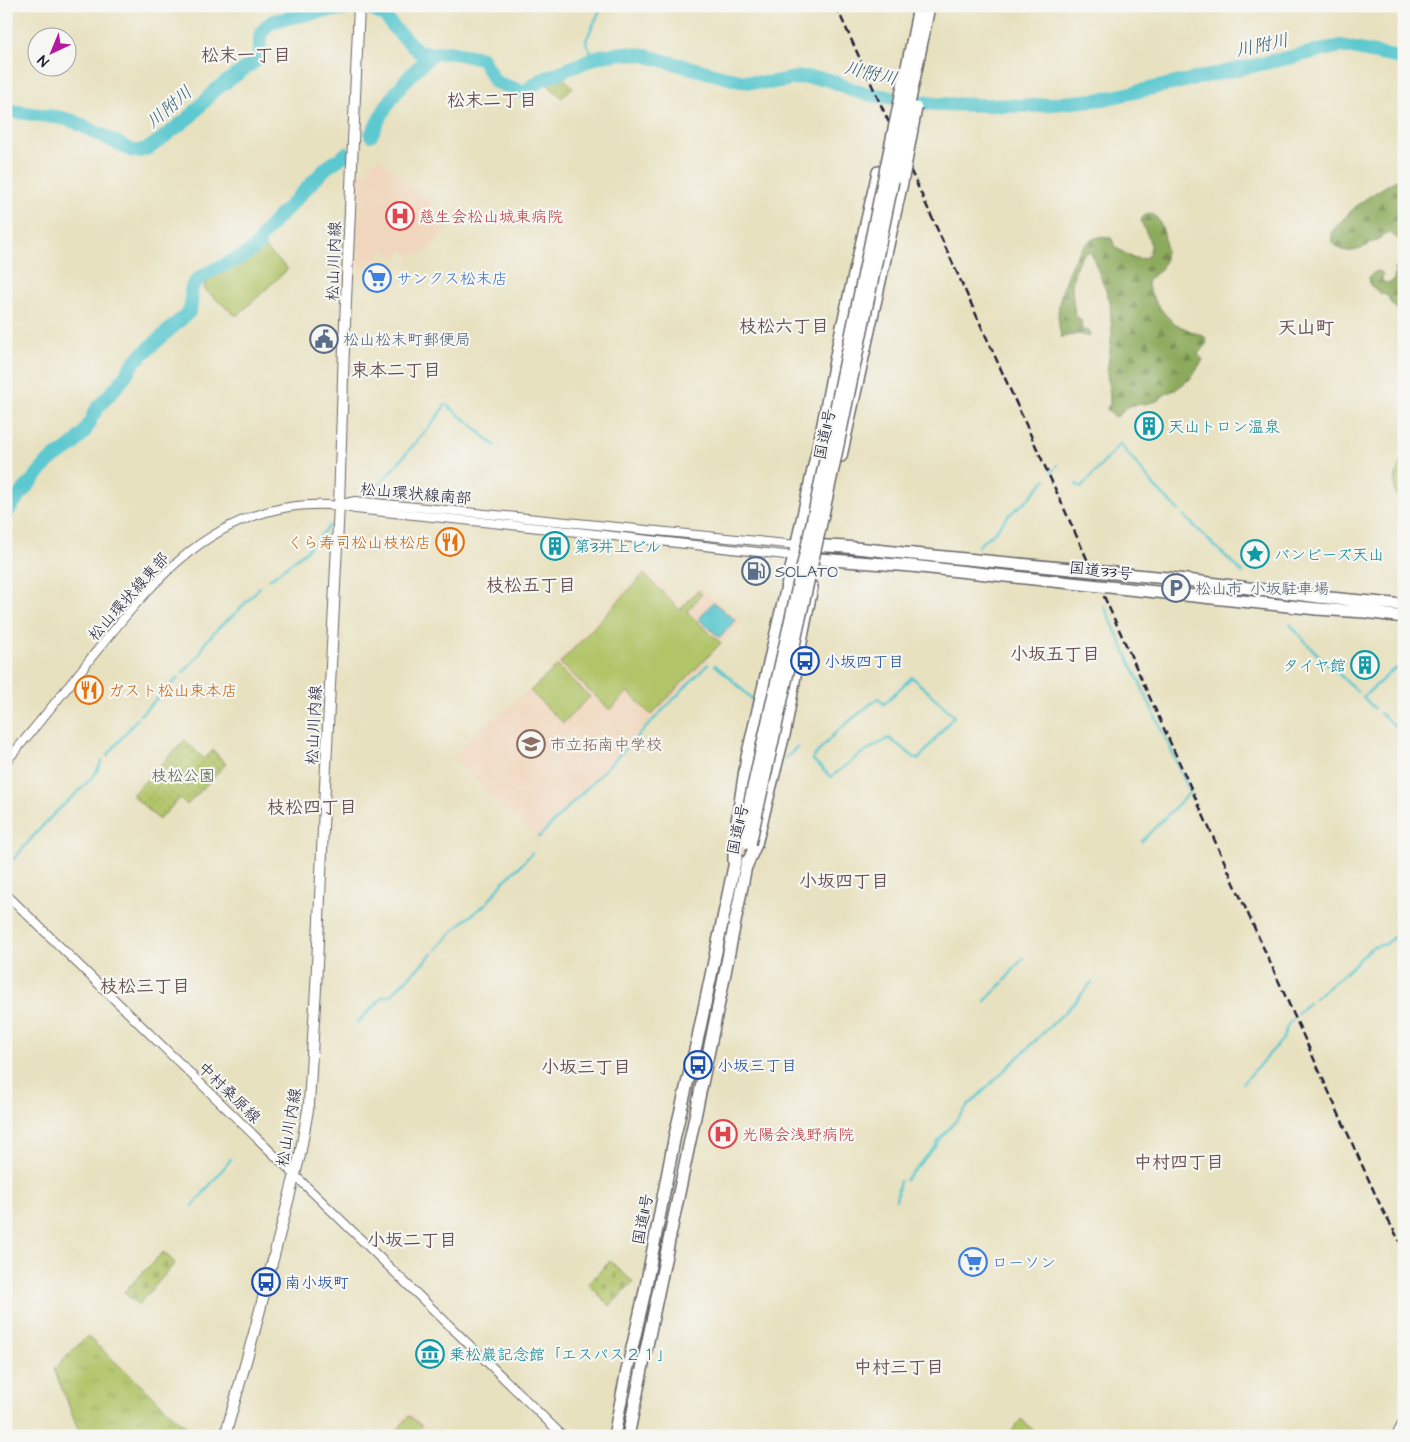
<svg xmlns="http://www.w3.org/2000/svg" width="1410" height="1442" font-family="'Architects Daughter','Klee One',sans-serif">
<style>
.built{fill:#f0d6bc}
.grass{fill:url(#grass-tufts);stroke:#6a7352}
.forest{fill:url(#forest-firs);stroke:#57664c}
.cemetery{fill:url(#cemetery-stones);stroke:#6a7352}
.park{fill:url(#park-dots);stroke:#6a7352}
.garden{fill:#b1c468;stroke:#6a7352}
.water{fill:#5bc8cf;stroke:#3e7585}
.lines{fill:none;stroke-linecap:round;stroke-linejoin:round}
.stream{stroke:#5bc8cf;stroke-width:2.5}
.river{stroke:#5bc8cf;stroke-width:14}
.minor-casing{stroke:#67656a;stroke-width:10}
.major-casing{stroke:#67656a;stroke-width:12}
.highway-casing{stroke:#67656a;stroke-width:14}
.minor{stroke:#fff;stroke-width:8}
.major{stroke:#fff;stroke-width:10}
.highway{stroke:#fff;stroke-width:11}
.rail{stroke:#22223b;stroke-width:2.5;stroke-dasharray:8 4;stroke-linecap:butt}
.highway-bridge-casing{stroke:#67656a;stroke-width:14;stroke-linecap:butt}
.highway-bridge{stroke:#fff;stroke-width:11}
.labels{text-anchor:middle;stroke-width:4.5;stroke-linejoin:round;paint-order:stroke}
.health-label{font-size:16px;fill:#be3a42;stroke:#f6f6f2;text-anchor:start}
.street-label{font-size:16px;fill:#22223b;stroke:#f6f6f2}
.shop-label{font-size:16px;fill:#366cbe;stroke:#f6f6f2;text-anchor:start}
.service-label{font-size:16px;fill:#4e5e75;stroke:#f6f6f2;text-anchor:start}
.culture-label{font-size:16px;fill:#0d838f;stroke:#f6f6f2;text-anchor:start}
.food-label{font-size:16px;fill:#c56008;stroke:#f6f6f2;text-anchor:end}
.transit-label{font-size:16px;fill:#164399;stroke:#f6f6f2;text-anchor:start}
.education-label{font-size:16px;fill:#785e54;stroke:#f6f6f2;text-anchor:start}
.park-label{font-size:16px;fill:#545b4b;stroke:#f6f6f2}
.water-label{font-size:18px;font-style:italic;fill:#365c6f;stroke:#f6f6f2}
.neighbourhood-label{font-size:18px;font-weight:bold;fill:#695052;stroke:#f6f6f2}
.quarter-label{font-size:19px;font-weight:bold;fill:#695052;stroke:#f6f6f2}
</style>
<defs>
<pattern id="grass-tufts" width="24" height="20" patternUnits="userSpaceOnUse" patternTransform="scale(1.25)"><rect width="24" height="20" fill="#b1c468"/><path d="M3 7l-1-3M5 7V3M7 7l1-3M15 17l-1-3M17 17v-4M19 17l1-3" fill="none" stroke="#98a85b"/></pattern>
<pattern id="forest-firs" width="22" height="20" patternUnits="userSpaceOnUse" patternTransform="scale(1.25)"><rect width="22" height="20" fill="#8caa5c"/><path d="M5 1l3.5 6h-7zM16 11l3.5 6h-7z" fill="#728a4d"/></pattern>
<pattern id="cemetery-stones" width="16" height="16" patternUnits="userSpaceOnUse" patternTransform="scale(1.25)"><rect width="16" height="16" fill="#b1c468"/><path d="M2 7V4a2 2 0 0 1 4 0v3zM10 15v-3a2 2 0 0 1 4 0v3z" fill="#98a85b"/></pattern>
<pattern id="park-dots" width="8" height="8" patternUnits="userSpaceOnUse" patternTransform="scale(1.25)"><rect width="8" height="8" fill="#b1c468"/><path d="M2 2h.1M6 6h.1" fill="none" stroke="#98a85b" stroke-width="1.8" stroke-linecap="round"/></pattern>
</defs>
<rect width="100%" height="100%" fill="#f6f6f2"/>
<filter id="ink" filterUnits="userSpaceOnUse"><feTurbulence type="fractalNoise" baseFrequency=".02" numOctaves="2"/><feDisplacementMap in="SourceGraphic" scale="10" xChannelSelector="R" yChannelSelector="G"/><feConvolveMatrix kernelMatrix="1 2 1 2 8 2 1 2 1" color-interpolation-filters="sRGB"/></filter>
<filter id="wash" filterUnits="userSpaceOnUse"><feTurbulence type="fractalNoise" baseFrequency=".0096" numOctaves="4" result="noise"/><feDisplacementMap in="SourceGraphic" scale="20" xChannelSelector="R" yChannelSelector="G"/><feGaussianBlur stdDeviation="1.12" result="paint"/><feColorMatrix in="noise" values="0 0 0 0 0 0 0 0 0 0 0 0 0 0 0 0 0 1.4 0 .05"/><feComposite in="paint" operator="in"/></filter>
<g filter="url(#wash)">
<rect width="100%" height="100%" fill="#e8e1c0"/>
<!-- built -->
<path class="built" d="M380,157L384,163L452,222L434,243L420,255L415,252L410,257L402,250L395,258L384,249L368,268L354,267L356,223L355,209L358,173L368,174L369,164Z
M644,570H647L680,606L698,588H701L742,623L706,659L705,665L537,838L452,758L478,731L537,684Z
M409,1412L439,1436H390Z"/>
<!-- grass -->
<path class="grass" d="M1209,590L1398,610L1397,611L1209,592Z
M87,1336L194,1434L197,1436H84L79,1431L54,1369Z"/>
<!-- forest -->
<path class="forest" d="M1404,174V244L1390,233C1369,241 1354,263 1332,243V231C1341,222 1350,211 1360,203C1374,192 1390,185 1404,174Z
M1149,213C1166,216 1170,257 1161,269C1157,275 1152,274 1147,282C1149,295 1164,316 1176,324C1185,329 1196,333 1205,337L1207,343L1198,354L1203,360L1190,379L1175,390L1167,393L1157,401L1145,404L1133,405L1126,407L1118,416C1112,417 1109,413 1107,408L1110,404V396L1107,373L1112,335L1110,301L1092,255L1089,252C1077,255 1073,275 1072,287C1072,296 1074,306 1075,315L1081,320L1082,330L1089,331L1090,334L1089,337L1079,334L1061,337C1059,326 1057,316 1059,305C1062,285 1076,241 1099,237C1103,237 1108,238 1111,238C1112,239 1114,244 1114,245C1121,253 1148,268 1150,250C1152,238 1143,230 1141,219L1145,215Z
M1404,264V317L1390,302L1388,296L1380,293L1370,285L1369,276L1375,272L1380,271L1383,274L1382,279L1383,282L1389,283L1394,280L1395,269L1400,265Z"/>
<!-- cemetery -->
<path class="cemetery" d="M1404,454V505C1401,502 1398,498 1396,495C1391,483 1400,464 1404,454Z
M162,1253H165L175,1263L138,1305L124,1292Z
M610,1261L633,1282L610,1306L588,1284Z"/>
<!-- park -->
<path class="park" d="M562,77L573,87L562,98L547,84Z
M185,740L204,759L213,750L226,764L187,805L180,798L159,820L132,795Z"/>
<!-- garden -->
<path class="garden" d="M264,247L288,269L238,315H235L204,289C205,274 250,254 264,247Z
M644,574L680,610L698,590L702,594L687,611L692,617L721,643L651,715L628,692L610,710L560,663Z
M557,666L590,697L563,723L530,691Z
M409,1416L422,1426L415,1433L418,1436H393Z
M1021,1419L1040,1436H1008Z"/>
<!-- water -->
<path class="water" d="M713,602L735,620L720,638L699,619Z"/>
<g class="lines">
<!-- stream -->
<path class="stream" d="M594,58L587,45L586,40L602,6
M448,406L472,425L495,446
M1057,466L1058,465
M1052,472L1054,469
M1076,484L1081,488L1120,444L1156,488L1179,511
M374,491L435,420L445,405
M1184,516L1243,573
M978,547L985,539L992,535L1009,515L1027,500L1046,479
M270,579L305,552L330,525
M1104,606L1173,754
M1290,624L1310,647L1358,692
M715,665L728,676L754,701
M183,673L200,654L203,646L205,643L219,627L236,613L260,587
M912,677L954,716L918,760L889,738L858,756L831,777L812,759L835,733L878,698L884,704Z
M1374,708L1363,697L1393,670L1399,667L1404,663
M1380,713L1404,734
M140,715L178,678
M1172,753L1190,792
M107,756L137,719
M785,759L797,747
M539,837L708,664
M1142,841L1190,792
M14,859C26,845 37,831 50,818C65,802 94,782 102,761
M6,867L9,864
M1373,947L1386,944L1397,934H1404
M436,950L460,924L486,904L504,881L522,864L532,853
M1005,980L1023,958
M1315,998L1345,973L1371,948
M985,1001L1003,983
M1297,1014L1309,1002
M357,1023L383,997L391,995L433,953
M1243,1083L1283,1039L1287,1026L1293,1019
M905,1180L936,1146L937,1143L969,1105L1073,1004L1092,982
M896,1200L900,1181
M193,1206L231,1159"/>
<!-- river -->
<path class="river" d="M369,8L385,16L395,29L419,52L433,54L448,52L482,58L495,82L524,92L541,80L600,56L624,53L643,55L740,81L768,83L802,77L816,78L827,79L861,93L935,104L1032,106L1104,99L1341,46L1404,59
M6,108L10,111L62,118L73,121L133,151H139L149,148L160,140L191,116L215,90L254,62L260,54V39L261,33L268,25L273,21L324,11L346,9L353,7
M371,135C387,102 404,78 433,54
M263,235L272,224L326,168L346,154
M93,415L98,407L120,383L135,361L189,312C195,300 188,293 193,285C206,267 245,262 259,243
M50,460L72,446L83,434L90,423
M6,514L18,497L47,463"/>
</g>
</g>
<g filter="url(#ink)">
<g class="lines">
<defs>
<path id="minor" d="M341,504L355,501L797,545
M6,762C36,726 66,690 95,653C148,589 196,525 283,508C307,504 331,503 355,509L559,530L794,556
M6,894L563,1436
M1396,1436L1404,1420"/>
<path id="major" d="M225,1436L254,1333L300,1155L309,1104L316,988L324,806L339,505L344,346L359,6"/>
<path id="highway" d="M914,33L919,6
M923,37L929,6
M841,456L903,178
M808,545L846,547L913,554
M806,558L911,566
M1319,597L1404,605
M1317,609L1365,612L1404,617
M734,862V841L747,757L794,556L821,434L839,340L878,172
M746,867L756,844L785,731L802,637L812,587
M614,1436L626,1375L645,1291L675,1135L698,1037L736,857
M628,1436L722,988L747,861"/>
</defs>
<!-- minor casing -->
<use href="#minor" class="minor-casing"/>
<!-- major casing -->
<use href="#major" class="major-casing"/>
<!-- highway casing -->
<use href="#highway" class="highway-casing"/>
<!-- minor -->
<use href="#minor" class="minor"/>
<!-- major -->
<use href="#major" class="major"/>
<!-- highway -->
<use href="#highway" class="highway"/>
<!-- rail -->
<path class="rail" d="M836,6L1382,1209L1404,1249"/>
<defs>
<path id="highway-bridge" d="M903,178L916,108
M913,554L1178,579L1319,597
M911,566L1317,609
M741,841L809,537L914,33
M750,844L833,469L923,37"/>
</defs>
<!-- highway-bridge casing -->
<use href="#highway-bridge" class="highway-bridge-casing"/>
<!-- highway-bridge -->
<use href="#highway-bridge" class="highway-bridge"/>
</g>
</g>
<!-- icons -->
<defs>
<symbol id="hospital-ring" viewBox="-11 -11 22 22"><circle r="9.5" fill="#f6f6f2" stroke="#e0444e" stroke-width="1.5"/><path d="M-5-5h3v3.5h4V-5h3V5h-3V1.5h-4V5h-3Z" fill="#e0444e"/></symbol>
<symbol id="supermarket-ring" viewBox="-11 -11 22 22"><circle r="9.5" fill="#f6f6f2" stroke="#3f7fe0" stroke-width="1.5"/><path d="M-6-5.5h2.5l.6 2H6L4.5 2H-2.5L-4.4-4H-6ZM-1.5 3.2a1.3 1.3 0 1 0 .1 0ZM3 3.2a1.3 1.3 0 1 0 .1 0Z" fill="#3f7fe0"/></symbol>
<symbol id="civic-ring" viewBox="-11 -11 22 22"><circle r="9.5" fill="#f6f6f2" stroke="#5c6f8a" stroke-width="1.5"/><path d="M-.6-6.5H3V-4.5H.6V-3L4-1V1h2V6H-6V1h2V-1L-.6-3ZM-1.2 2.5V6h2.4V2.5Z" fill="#5c6f8a"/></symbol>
<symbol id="building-ring" viewBox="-11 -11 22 22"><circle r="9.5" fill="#f6f6f2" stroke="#0f9aa8" stroke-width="1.5"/><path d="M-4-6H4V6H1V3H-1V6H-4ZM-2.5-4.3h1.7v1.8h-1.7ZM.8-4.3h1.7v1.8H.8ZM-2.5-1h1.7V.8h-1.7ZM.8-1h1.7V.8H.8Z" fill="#0f9aa8"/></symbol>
<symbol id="restaurant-ring" viewBox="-11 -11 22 22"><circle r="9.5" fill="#f6f6f2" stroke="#e8710a" stroke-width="1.5"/><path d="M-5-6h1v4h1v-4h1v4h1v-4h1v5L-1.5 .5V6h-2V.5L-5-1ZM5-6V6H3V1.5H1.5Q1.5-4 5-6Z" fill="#e8710a"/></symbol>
<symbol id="sight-ring" viewBox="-11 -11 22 22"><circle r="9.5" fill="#f6f6f2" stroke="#0f9aa8" stroke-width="1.5"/><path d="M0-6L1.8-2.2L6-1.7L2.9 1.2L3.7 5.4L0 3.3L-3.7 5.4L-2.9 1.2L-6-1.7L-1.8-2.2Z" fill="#0f9aa8"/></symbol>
<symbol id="fuel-ring" viewBox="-11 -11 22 22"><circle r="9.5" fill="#f6f6f2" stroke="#5c6f8a" stroke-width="1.5"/><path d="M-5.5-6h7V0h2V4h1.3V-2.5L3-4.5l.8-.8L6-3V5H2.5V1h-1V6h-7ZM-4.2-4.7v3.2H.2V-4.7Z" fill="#5c6f8a"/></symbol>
<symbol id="parking-ring" viewBox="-11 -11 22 22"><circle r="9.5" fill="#f6f6f2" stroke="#5c6f8a" stroke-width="1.5"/><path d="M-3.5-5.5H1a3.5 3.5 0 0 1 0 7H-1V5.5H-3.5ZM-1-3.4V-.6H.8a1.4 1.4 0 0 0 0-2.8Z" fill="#5c6f8a"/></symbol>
<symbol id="bus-ring" viewBox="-11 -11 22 22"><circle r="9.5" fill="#f6f6f2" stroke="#1a4fb4" stroke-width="1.5"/><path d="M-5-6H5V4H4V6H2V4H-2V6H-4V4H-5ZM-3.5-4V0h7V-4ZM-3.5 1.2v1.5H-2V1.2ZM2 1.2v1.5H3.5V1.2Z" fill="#1a4fb4"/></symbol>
<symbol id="school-ring" viewBox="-11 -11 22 22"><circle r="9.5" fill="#f6f6f2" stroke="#8d6e63" stroke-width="1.5"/><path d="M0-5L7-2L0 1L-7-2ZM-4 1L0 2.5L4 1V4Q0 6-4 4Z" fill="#8d6e63"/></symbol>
<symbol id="museum-ring" viewBox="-11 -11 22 22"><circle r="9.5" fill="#f6f6f2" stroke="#0f9aa8" stroke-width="1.5"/><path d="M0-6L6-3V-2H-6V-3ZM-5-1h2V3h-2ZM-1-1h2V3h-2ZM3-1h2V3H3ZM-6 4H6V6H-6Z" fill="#0f9aa8"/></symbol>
</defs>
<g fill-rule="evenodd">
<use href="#hospital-ring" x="384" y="200" width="32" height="32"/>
<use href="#supermarket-ring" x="361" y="262" width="32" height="32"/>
<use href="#civic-ring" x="308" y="323" width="32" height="32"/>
<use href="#building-ring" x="1133" y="410" width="32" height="32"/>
<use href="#restaurant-ring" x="434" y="526" width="32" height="32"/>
<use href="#building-ring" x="539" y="530" width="32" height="32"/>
<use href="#sight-ring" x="1239" y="538" width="32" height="32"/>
<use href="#fuel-ring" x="740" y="555" width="32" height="32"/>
<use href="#parking-ring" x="1160" y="572" width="32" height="32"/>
<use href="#bus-ring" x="789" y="645" width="32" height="32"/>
<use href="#building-ring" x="1349" y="649" width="32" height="32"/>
<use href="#restaurant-ring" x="73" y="674" width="32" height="32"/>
<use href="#school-ring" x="515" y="728" width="32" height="32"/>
<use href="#bus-ring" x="682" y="1049" width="32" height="32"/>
<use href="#hospital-ring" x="707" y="1118" width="32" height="32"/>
<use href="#supermarket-ring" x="957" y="1246" width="32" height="32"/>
<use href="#bus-ring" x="250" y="1266" width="32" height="32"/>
<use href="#museum-ring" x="414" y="1338" width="32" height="32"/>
</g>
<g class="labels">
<!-- health labels -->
<g class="health-label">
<text x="419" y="222">慈生会松山城東病院</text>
<text x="742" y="1140">光陽会浅野病院</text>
</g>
<!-- street labels -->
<g class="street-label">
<text transform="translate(333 261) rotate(-88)" y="6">松山川内線</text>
<text transform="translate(824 434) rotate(-78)" y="6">国道11号</text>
<text transform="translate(416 493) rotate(5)" y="6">松山環状線南部</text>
<text transform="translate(1101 570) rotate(6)" y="6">国道33号</text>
<text transform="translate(128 596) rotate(-48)" y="6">松山環状線東部</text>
<text transform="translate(313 725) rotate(-87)" y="6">松山川内線</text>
<text transform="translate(737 829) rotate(-78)" y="6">国道11号</text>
<text transform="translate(230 1092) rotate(44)" y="6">中村桑原線</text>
<text transform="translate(288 1127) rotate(-80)" y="6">松山川内線</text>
<text transform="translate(642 1219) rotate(-79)" y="6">国道11号</text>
</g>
<!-- shop labels -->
<g class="shop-label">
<text x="396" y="284">サンクス松末店</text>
<text x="992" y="1268">ローソン</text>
</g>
<!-- service labels -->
<g class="service-label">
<text x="343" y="345">松山松末町郵便局</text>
<text x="775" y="577">SOLATO</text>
<text x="1195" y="594">松山市 小坂駐車場</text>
</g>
<!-- culture labels -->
<g class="culture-label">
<text x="1168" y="432">天山トロン温泉</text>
<text x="574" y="552">第3井上ビル</text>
<text x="1274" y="560">バンビーズ天山</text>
<text x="1346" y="671" text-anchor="end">タイヤ館</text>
<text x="449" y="1360">乗松巖記念館「エスパス２１」</text>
</g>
<!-- food labels -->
<g class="food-label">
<text x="431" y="548">くら寿司松山枝松店</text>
<text x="108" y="696" text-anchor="start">ガスト松山束本店</text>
</g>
<!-- transit labels -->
<g class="transit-label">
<text x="824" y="667">小坂四丁目</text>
<text x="717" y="1071">小坂三丁目</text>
<text x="285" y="1288">南小坂町</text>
</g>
<!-- education labels -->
<g class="education-label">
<text x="550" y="750">市立拓南中学校</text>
</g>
<!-- park labels -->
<g class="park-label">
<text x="183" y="781">枝松公園</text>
</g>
<!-- water labels -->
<g class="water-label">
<text transform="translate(1262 45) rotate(-12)" y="6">川附川</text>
<text transform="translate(871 73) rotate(13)" y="6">川附川</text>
<text transform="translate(169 107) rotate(-41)" y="6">川附川</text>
</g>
<!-- neighbourhood labels -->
<g class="neighbourhood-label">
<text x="246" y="61">松末一丁目</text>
<text x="492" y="106">松末二丁目</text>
<text x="784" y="332">枝松六丁目</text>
<text x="396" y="376">束本二丁目</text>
<text x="531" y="591">枝松五丁目</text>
<text x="1055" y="660">小坂五丁目</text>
<text x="312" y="813">枝松四丁目</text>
<text x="844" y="887">小坂四丁目</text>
<text x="145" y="992">枝松三丁目</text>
<text x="586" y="1073">小坂三丁目</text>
<text x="1179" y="1168">中村四丁目</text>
<text x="412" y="1246">小坂二丁目</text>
<text x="899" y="1373">中村三丁目</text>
</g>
<!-- quarter labels -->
<g class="quarter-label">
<text x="1306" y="334">天山町</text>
</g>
</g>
<!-- margin -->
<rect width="1410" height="1442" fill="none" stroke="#f6f6f2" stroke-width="25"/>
<!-- north arrow -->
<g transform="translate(52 52) rotate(224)"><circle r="24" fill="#f6f6f2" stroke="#a1a1a9"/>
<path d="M0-4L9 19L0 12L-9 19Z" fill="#b5179e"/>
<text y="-8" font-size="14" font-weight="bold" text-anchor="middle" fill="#22223b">N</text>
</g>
</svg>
